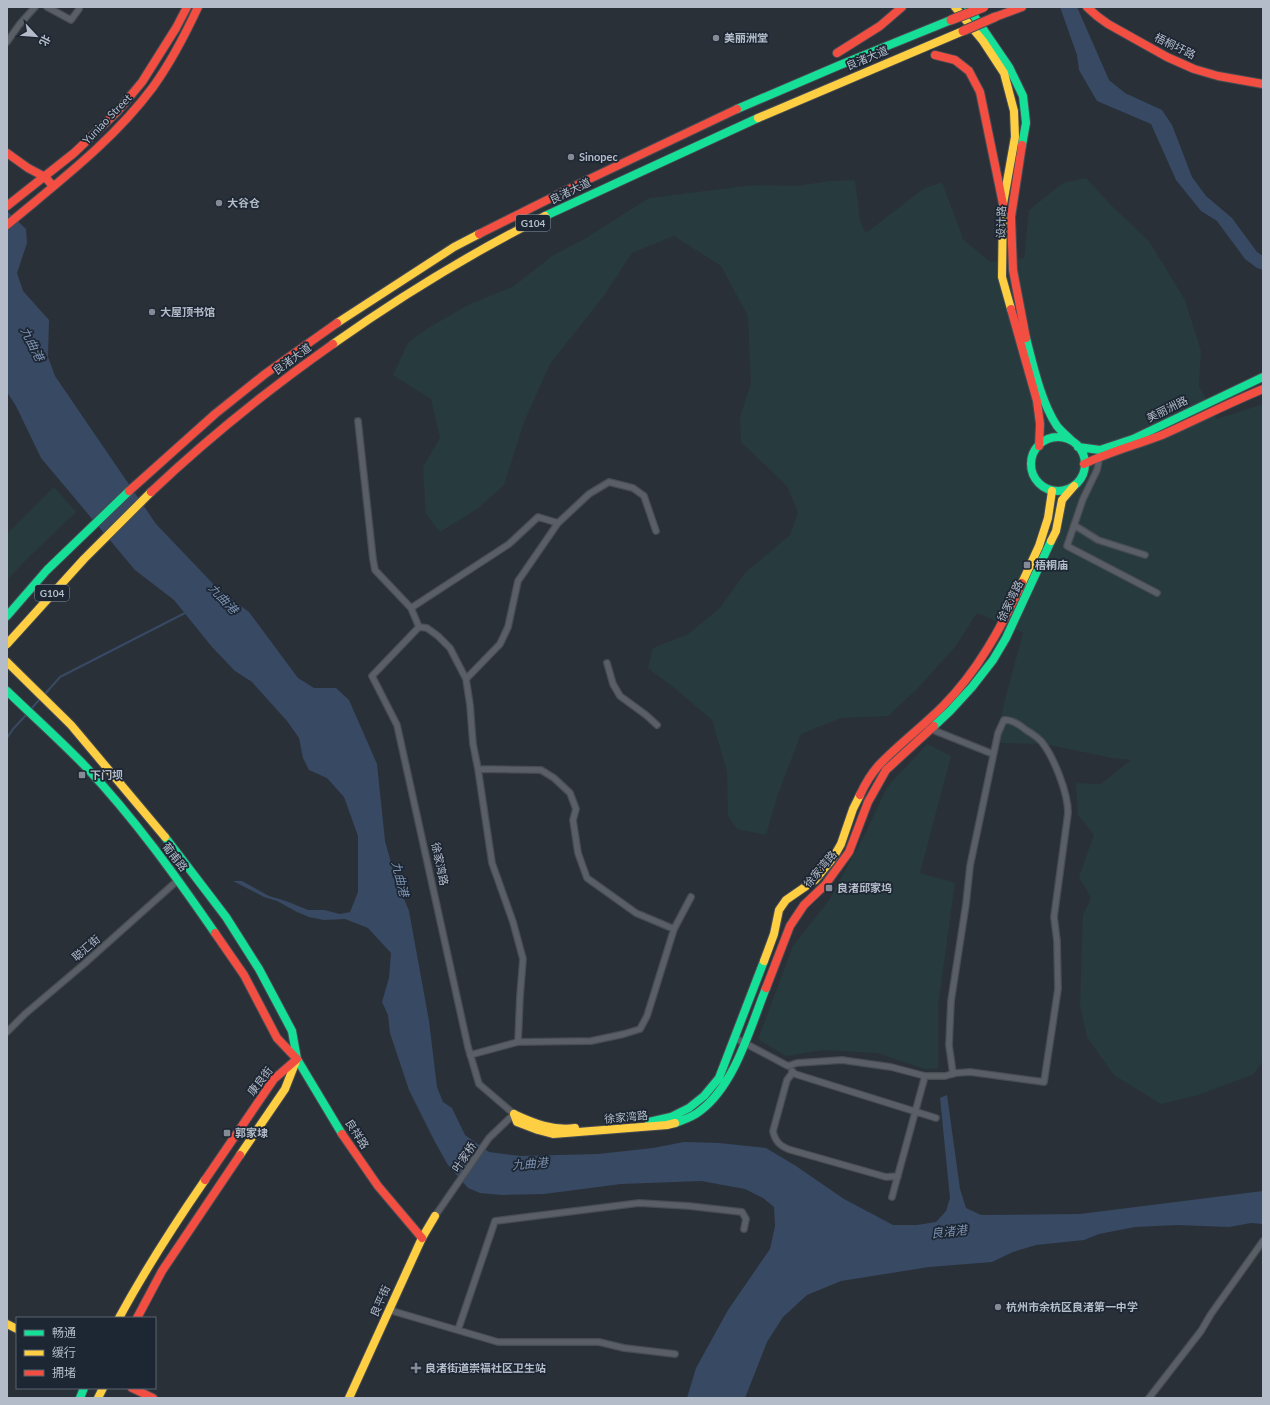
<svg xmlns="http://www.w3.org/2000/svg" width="1270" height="1405" font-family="Lato,'Noto Sans SC',sans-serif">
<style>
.green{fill:#273a3e}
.water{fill:#384963}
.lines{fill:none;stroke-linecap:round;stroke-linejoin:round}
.stream{stroke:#384963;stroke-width:2}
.street-casing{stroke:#484c53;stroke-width:8}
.fast-casing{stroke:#484c53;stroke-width:10}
.slow-casing{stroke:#484c53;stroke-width:10}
.jam-casing{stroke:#484c53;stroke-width:10}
.street{stroke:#5a5e66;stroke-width:5.5}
.fast{stroke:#16e098;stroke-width:8}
.slow{stroke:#ffcf43;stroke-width:8}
.jam{stroke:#f24e42;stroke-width:8}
.jam-bridge-casing{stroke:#474c53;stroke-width:11;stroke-linecap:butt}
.jam-bridge{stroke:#f24e42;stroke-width:9}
.poi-dot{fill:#848b96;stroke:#1d2633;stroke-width:1.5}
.labels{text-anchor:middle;stroke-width:3.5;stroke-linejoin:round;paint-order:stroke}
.shield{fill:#1d2633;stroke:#878f9c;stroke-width:1}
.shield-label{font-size:10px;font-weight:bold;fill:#b4bcc9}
.poi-label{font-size:11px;font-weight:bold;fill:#b4bcc9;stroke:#1d2633;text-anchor:start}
.street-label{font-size:11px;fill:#b4bcc9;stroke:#1d2633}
.water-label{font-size:12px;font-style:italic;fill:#7c92b1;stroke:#1d2633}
</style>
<rect width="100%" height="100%" fill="#2a3038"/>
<!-- green -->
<path class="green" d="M1086,178L1113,207L1149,241L1185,300L1201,351L1199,386L1217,419L1263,404V1060L1254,1074L1198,1095L1161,1104L1114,1075L1087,1037L1080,1006L1083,915L1091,898L1079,877L1094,835L1078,815L1076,783L1101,784L1131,760L1112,758L1044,744L998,743L1003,707L1023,633L977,613L955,647L917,689L888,716L841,718L801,734L777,797L766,835L737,829L728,816L727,771L712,720L672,686L648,668L653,648L688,634L720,608L745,573L790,535L798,512L787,486L741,442L740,417L751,384L748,316L721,266L674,236L632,253L605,294L550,364L524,422L504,485L477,509L440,532L426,514L423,467L440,438L431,399L393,375L408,343L428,328L468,305L514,286L552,256L586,238L649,198L754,185L796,186L830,181L855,180L860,221L866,233L923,189L942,182L963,239L990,262L1024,258L1029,210L1063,183Z
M54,487L76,512L28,558L7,580V534Z
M927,744L951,756L920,873L955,883L938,1006V1068L925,1069L877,1053L824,1050L786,1056L758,1039L793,946L829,900L866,832L887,787Z"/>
<!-- water -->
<path class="water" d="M1060,7H1077L1109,80L1125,93L1162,110L1172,125L1192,177L1206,196L1232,218L1257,252L1263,256V270L1257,268L1245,259L1217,221L1201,211L1176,180L1151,124L1097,101L1079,70L1077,55Z
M7,211L26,229L27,243L17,273L23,291L49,320L48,357L55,376L156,524L219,590L249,612L298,678L314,688H336L349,700L377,764L385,841L395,877L409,911L429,1021L437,1087L443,1102L452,1108L465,1135L489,1152L521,1156L598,1154L653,1148L684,1142L719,1143L766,1148L796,1166L844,1199L893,1225H917L936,1222L946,1211L950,1198L940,1098L947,1095L960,1189L966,1208L981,1215L1080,1214L1263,1191V1224L1251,1223L1229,1227L1177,1225L1135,1227L1099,1234L1084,1240L1036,1245L1013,1252L992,1262L929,1267L841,1281L807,1295L783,1317L767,1342L745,1398H687L696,1368L728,1310L770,1249L775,1226L774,1207L763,1198L745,1189L701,1181L621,1184L544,1194L502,1195L480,1193L468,1188L448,1165L435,1142L409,1090L390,1033L388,1015L382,1002L389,978L391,953L368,928L345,919L324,920L309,917L297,912L277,901L264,897L233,881H242L269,896L286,901L308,910H324L340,914L350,912L358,892V836L344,797L327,778L309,770L303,758L299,738L287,721L252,682L235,671L212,647L174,600L135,570L41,458L16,406L7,392Z"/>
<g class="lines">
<!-- stream -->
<path class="stream" d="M45,694L60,677L185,613
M30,710L40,699
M7,738L13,729L27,714"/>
<defs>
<path id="street" d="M47,7L71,20L79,9
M7,42L19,25L35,7
M358,421L373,559L375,570L411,608L419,627L427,628L438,636L450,648L466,679L470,705L473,744L478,769L492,863L513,922L523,959L520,996L518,1042
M1100,456L1097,470L1083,499L1067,546L1157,593
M1074,525L1098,540L1145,555
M411,608L509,544L538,517L558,523
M419,627L372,676L397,725L468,1047L479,1084L514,1114L489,1138L435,1216
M607,663L613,684L620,696L646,715L657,725
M466,679L500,644L508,627L518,581L558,523L589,494L609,482L633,488L644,496L656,531
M928,728L993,754
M478,769L541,770L554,778L570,793L576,809L573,820L578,853L587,878L636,913L674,929
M7,1032L25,1014L84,964L178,880
M735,1038L788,1066L797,1063L842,1060L891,1067L925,1076H945L956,1073L970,1072L1044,1082L1058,989L1057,941L1054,917L1068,813C1068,793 1054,757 1041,741C1037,737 1031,733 1026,730C1020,725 1012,719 1004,720L998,733L970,866L966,904L951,1001L949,1045L953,1074
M470,1055L518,1042L591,1041L624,1034L640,1029L647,1016L674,929L691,897
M792,1071L795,1074L936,1118
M793,1072L787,1080L773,1131C775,1142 781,1147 791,1150L886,1177L898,1176
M892,1197L925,1076
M389,1310L498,1342H599L624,1348L675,1354
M458,1330L495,1221L639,1203L689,1206L742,1212L746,1219L744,1229
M1149,1398L1201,1331L1211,1314L1263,1241"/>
<path id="fast" d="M968,7L1009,67L1023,96L1026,123L1022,145
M737,109L840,65L951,20
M545,216L758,118
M1026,338C1033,365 1041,402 1057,426C1061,431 1067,436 1072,441
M1031 464a27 27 0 1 1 54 0a27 27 0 1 1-54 0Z
M1078,447L1100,450L1133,439L1263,377
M7,616L47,570L129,491
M7,691C33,716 61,741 86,767C134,818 175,875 215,933
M934,726L950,711L972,687L993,660L1006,638L1051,541
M165,837L226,917L259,969L292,1031L297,1059L342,1134
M649,1122L671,1117L689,1108L704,1096L719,1078L764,961
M675,1123C683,1120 693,1117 700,1111C735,1085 750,1028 766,988
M80,1398L84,1388"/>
<path id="slow" d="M955,7L983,41L1004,73L1014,111L1015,137L1003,204L1002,277L1011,309
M758,118L963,31
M337,323L454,247L479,234
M333,344C401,296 471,253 545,216
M1051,541L1056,531L1062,500L1074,486
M1022,583L1039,546L1048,518L1052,491
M7,644L84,559L151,492
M7,662L71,725L165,837
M764,961L774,934L779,910L786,900L815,880L833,858L841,844L853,809L860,795
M514,1114L517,1122L538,1130L553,1134L667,1125L675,1123
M514,1114C533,1123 553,1131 575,1128
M240,1155L285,1089L296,1061
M119,1318C145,1270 174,1225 205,1180
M7,1324L17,1329
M98,1398L103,1388
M349,1398L422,1238L435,1216"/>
<path id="jam" d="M1087,7L1097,16L1108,24L1167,57L1194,69L1218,76L1263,84
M995,17L1022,7
M837,53L880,26L902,7
M935,55L955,60L969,71L980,92L1003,204
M1022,145L1011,217L1013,270L1026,338
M7,153L28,168L45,177L53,186
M7,206L74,153L117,112L142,82L176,28L187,7
M7,225C58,182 113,141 153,87C171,62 185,35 198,7
M479,234L581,183L737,109
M1011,309L1037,401L1040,424L1039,446
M1084,464C1109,452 1136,445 1162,435C1196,420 1229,403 1263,389
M129,491L215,414L265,374L337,323
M151,492C208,438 269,389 333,344
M860,795C865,784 871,774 879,765C899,744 922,727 943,706C977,672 1001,628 1022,583
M215,933L244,975L277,1038L297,1059
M766,988L790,926L804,905L825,885L849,852L868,802L886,770L934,726
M342,1134L378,1186L422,1238
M205,1180L274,1079L297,1059
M137,1318L162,1271L240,1155
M132,1388L153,1398"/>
</defs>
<!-- street casing -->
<use href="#street" class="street-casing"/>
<!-- fast casing -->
<use href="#fast" class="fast-casing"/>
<!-- slow casing -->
<use href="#slow" class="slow-casing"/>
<!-- jam casing -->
<use href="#jam" class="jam-casing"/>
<!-- street -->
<use href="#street" class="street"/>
<!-- fast -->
<use href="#fast" class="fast"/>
<!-- slow -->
<use href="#slow" class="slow"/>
<!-- jam -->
<use href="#jam" class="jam"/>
<defs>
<path id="jam-bridge" d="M951,20L984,7
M963,31L995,17"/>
</defs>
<!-- jam-bridge casing -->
<use href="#jam-bridge" class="jam-bridge-casing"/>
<!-- jam-bridge -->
<use href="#jam-bridge" class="jam-bridge"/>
</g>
<!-- markers -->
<g class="poi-dot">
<circle cx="716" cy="38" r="4"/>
<circle cx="571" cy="157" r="4"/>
<circle cx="219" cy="203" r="4"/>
<circle cx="152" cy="312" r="4"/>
<rect x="1023" y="561" width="8" height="8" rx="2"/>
<rect x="78" y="771" width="8" height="8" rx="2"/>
<rect x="825" y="884" width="8" height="8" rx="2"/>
<rect x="223" y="1129" width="8" height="8" rx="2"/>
<circle cx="998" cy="1307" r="4"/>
<path d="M414 1362h4v4h4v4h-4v4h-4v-4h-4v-4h4z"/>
</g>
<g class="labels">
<!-- shield labels -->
<g class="shield">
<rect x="516" y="215" width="34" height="16" rx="3"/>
<rect x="35" y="585" width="34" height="16" rx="3"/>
</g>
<g class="shield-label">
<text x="533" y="227">G104</text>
<text x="52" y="597">G104</text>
</g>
<!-- poi labels -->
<g class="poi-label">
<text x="724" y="42">美丽洲堂</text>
<text x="579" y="161">Sinopec</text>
<text x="227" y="207">大谷仓</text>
<text x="160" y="316">大屋顶书馆</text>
<text x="1035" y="569">梧桐庙</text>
<text x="90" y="779">下门坝</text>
<text x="837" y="892">良渚邱家坞</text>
<text x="235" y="1137">郭家埭</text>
<text x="1006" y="1311">杭州市余杭区良渚第一中学</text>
<text x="425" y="1372">良渚街道崇福社区卫生站</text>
</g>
<!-- street labels -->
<g class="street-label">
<text transform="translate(1175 46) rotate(26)" y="4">梧桐圩路</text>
<text transform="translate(867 58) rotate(-23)" y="4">良渚大道</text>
<text transform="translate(107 119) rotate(-46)" y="4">Yuniao Street</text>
<text transform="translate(570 191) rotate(-26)" y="4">良渚大道</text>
<text transform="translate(1001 222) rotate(-88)" y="4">设计路</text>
<text transform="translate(292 359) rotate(-36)" y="4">良渚大道</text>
<text transform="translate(1167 409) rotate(-26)" y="4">美丽洲路</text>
<text transform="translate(1010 601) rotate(-64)" y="4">徐家湾路</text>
<text transform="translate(175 857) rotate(52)" y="4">葡甫路</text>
<text transform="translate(440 864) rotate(78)" y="4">徐家湾路</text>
<text transform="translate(820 869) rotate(-50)" y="4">徐家湾路</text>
<text transform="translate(86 948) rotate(-41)" y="4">聪汇街</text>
<text transform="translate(260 1081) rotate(-52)" y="4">康良街</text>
<text transform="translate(626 1117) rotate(-5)" y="4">徐家湾路</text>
<text transform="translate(357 1134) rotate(57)" y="4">良祥路</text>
<text transform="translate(464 1157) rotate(-56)" y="4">叶家桥</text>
<text transform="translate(380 1301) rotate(-66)" y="4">良平街</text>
</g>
<!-- water labels -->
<g class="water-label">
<text transform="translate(32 344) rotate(63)" y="4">九曲港</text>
<text transform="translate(223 599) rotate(47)" y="4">九曲港</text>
<text transform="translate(400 879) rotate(76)" y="4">九曲港</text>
<text transform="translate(530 1164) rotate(-5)" y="4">九曲港</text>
<text transform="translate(949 1232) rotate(-6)" y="4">良渚港</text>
</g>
</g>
<!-- border -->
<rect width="1270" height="1405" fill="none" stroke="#b4bcc9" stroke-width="16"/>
<!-- legend -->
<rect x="16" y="1317" width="140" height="72" fill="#1d2633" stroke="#59626f"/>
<rect x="24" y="1330" width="20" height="6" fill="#16e098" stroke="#59626f"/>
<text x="52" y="1337" font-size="12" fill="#b4bcc9">畅通</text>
<rect x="24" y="1350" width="20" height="6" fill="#ffcf43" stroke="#59626f"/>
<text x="52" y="1357" font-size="12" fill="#b4bcc9">缓行</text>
<rect x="24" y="1370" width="20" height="6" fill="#f24e42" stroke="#59626f"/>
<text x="52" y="1377" font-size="12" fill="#b4bcc9">拥堵</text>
<!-- north arrow -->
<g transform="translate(36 36) rotate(116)" stroke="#1d2633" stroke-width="3" paint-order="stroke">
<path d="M0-3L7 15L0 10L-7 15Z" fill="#b4bcc9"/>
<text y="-6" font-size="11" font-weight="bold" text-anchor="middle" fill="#b4bcc9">北</text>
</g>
</svg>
